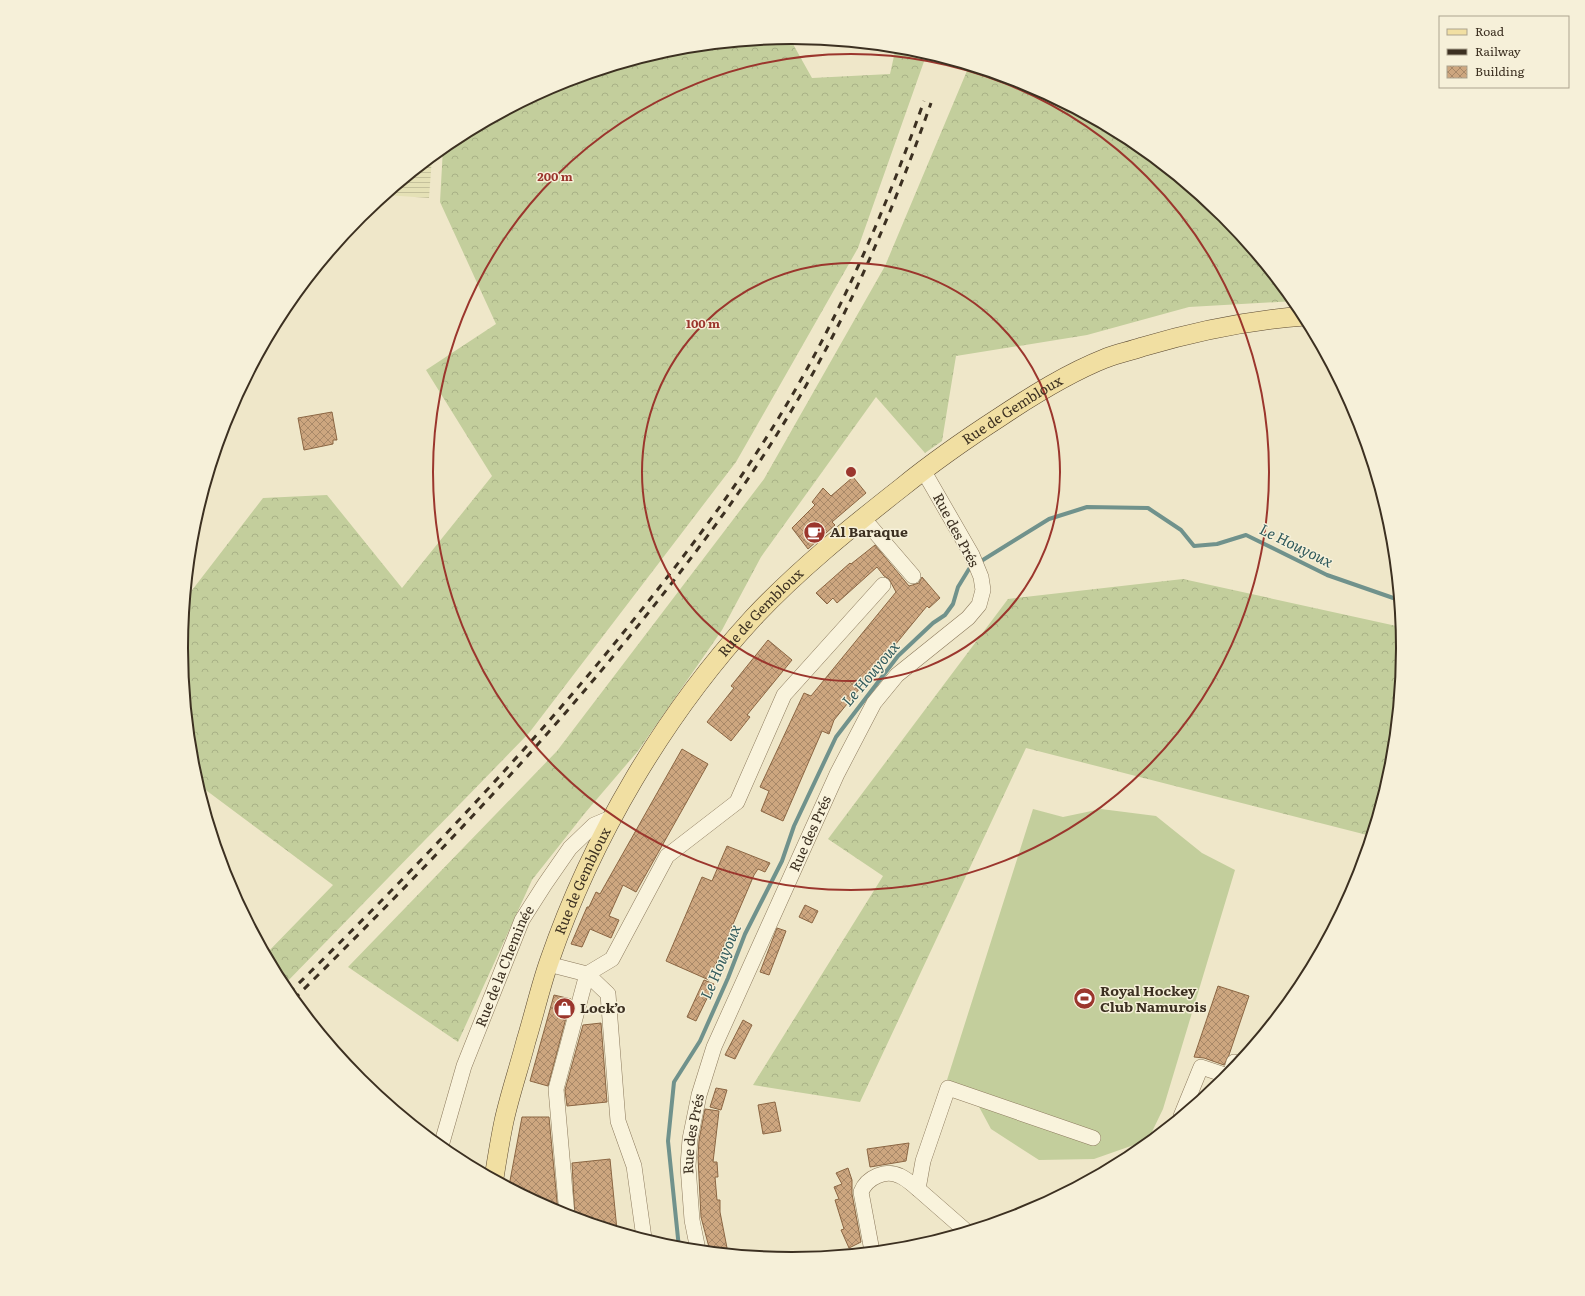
<svg xmlns="http://www.w3.org/2000/svg" width="1585" height="1296" font-family="Literata,serif">
<style>
.farmland{fill:url(#farmland-rules)}
.forest{fill:url(#forest-crowns)}
.pitch{fill:#c3ce9c}
.lines{fill:none;stroke-linecap:round;stroke-linejoin:round}
.stream{stroke:#70928c;stroke-width:4}
.building{fill:url(#building-cross-hatch);stroke:#8b6643}
.minor-casing{stroke:#8c7a5d;stroke-width:16}
.major-casing{stroke:#5a4831;stroke-width:20}
.minor{stroke:#f9f3dc;stroke-width:15}
.major{stroke:#f1dfa2;stroke-width:19}
.rail{stroke:#3c3021;stroke-width:3;stroke-dasharray:7 7;stroke-linecap:butt}
.ring{fill:none;stroke:#9b362d;stroke-width:2}
.labels{text-anchor:middle;stroke-width:3;stroke-linejoin:round;paint-order:stroke}
.street-label{font-size:14px;fill:#3c3021;stroke:#f6f0d9}
.poi-label{font-size:14px;font-weight:bold;fill:#3c3021;stroke:#f6f0d9;text-anchor:start}
.water-label{font-size:15px;font-style:italic;fill:#305a5c;stroke:#f6f0d9}
.rim{fill:none;stroke:#3c3021;stroke-width:2}
.centre{fill:#9b362d;stroke:#f6f0d9;stroke-width:2}
.ring-label{font-size:12px;text-anchor:middle;font-weight:bold;fill:#9b362d;stroke:#f6f0d9;stroke-width:3;stroke-linejoin:round;paint-order:stroke}
</style>
<defs>
<pattern id="farmland-rules" width="6" height="5" patternUnits="userSpaceOnUse"><rect width="6" height="5" fill="#e5e1b6"/><path d="M0 2.5h6" fill="none" stroke="#c5c19c"/></pattern>
<pattern id="forest-crowns" width="20" height="18" patternUnits="userSpaceOnUse"><rect width="20" height="18" fill="#c3ce9c"/><path d="M2 6a3 3 0 1 1 6 0M12 15a3 3 0 1 1 6 0" fill="none" stroke="#a8b186"/></pattern>
<pattern id="building-cross-hatch" width="8" height="8" patternUnits="userSpaceOnUse"><rect width="8" height="8" fill="#cda67f"/><path d="M0 0l8 8M0 8l8-8" fill="none" stroke="#a88868"/></pattern>
</defs>
<rect width="100%" height="100%" fill="#efe7c9"/>
<!-- farmland -->
<path class="farmland" d="M432,157L429,198L386,195Z"/>
<!-- forest -->
<path class="forest" d="M789,37L812,78L890,74L896,47L912,49L927,53L858,248L736,462L529,733L283,986L266,954L333,885L199,785L193,767L182,648L186,598L263,498L327,495L402,588L492,476L426,370L496,324L440,202L443,148L453,140L559,83L674,49Z
M969,66L1027,84L1132,140L1225,216L1295,301L1189,307L1087,335L956,356L942,441L925,453L876,397L761,557L722,630L638,751L585,813L532,880L458,1042L348,967L557,751L764,479L885,266Z
M1183,579L1401,627L1403,648L1392,767L1371,836L1026,748L860,1102L753,1085L883,876L828,839L1008,599Z"/>
<!-- pitch -->
<path class="pitch" d="M1033,809L1063,817L1101,809L1156,816L1202,853L1235,870L1163,1109L1148,1140L1094,1159L1039,1160L991,1129L971,1092L947,1080Z"/>
<g class="lines">
<!-- stream -->
<path class="stream" d="M978,563L1049,519L1087,507L1148,508L1181,530L1194,546L1217,544L1246,535L1327,575L1399,600
M679,1248L668,1141L674,1082L700,1041L728,978L745,934L782,861L794,826L836,737L898,656L933,623L945,615L953,604L958,587L969,569L973,567"/>
</g>
<!-- building -->
<path class="building" d="M332,412L337,440H333V444L304,450L298,418Z
M853,477L866,493L832,522L835,525L808,549L792,528L815,505L812,502L823,488L831,496Z
M875,545L909,586L919,583L922,577L940,598L929,608L927,606L908,629L834,720L829,734L822,731L783,821L761,811L769,791L760,787L804,693L811,696L896,592L889,579L884,576L877,567L837,603L833,598L827,604L816,593L850,563L851,564Z
M768,640L792,660L747,715L750,717L731,741L707,722L734,688L731,686Z
M682,749L708,764L636,892L623,885L609,916L619,920L611,938L590,929L582,947L571,944L587,907H589L596,892L600,894Z
M727,846L770,863L765,872L758,869L754,875L709,980L666,961L702,877L712,881Z
M805,905L818,911L812,923L799,917Z
M777,928L786,931L769,975L760,972Z
M704,980L714,984L696,1021L687,1017Z
M1218,986L1249,996L1229,1055L1224,1065L1204,1058L1194,1057Z
M554,995L571,999L548,1086L530,1081Z
M743,1020L752,1025L735,1059L725,1055Z
M601,1023L607,1102L567,1106L565,1090L583,1025Z
M716,1088L727,1090L721,1110L710,1107Z
M775,1102L781,1131L763,1134L758,1105Z
M705,1109L719,1111L713,1162H717L718,1177H715L717,1200H720V1212L728,1253L710,1251L701,1217L698,1157L699,1140Z
M522,1117H549L558,1212L509,1186Z
M909,1143L906,1161L870,1167L867,1149Z
M610,1159L617,1230L575,1218L572,1163Z
M848,1168L852,1180V1194L861,1242L849,1248L841,1230L844,1229L835,1200L839,1199L834,1187L842,1184L836,1173Z"/>
<g class="lines">
<defs>
<g id="minor">
<path d="M863,518L913,576"/>
<path d="M548,964L587,974L612,959L667,856L737,802L784,695L883,585"/>
<path d="M1231,1072L1234,1062"/>
<path d="M1181,1116L1201,1067L1228,1076"/>
<path id="s1" d="M441,1146L464,1066L522,920L545,884L570,848L594,825L613,817"/>
<path d="M567,1215L556,1089L587,974L608,994L618,1121L634,1166L644,1238"/>
<path d="M966,1231L918,1189L923,1161L948,1088L1093,1138"/>
<path id="s2" d="M698,1250L692,1220L688,1166L690,1139L699,1095L714,1047L837,774L874,703L897,675L968,618L979,605L983,590L981,577L972,555L923,470"/>
<path d="M872,1251L861,1192C867,1177 886,1169 900,1176C907,1179 913,1185 918,1189"/>
</g>
<g id="major">
<path id="s3" d="M494,1178C497,1159 500,1140 504,1121C510,1094 519,1068 526,1041C534,1015 540,988 549,962C592,837 664,715 753,618C798,570 850,528 901,488C933,462 966,439 1000,417C1033,395 1068,373 1106,358C1117,354 1130,351 1142,347C1196,331 1249,320 1305,316"/>
</g>
</defs>
<!-- minor casing -->
<use href="#minor" class="minor-casing"/>
<!-- major casing -->
<use href="#major" class="major-casing"/>
<!-- minor -->
<use href="#minor" class="minor"/>
<!-- major -->
<use href="#major" class="major"/>
<!-- rail -->
<path class="rail" d="M289,993C412,872 532,748 639,613C691,548 741,481 784,409C842,312 886,208 924,101
M294,999C417,877 537,753 645,617C697,552 747,485 790,413C849,315 893,211 931,103"/>
</g>
<!-- distance rings -->
<g class="ring">
<circle cx="851" cy="472" r="209"/>
<circle cx="851" cy="472" r="418"/>
</g>
<!-- icons -->
<defs>
<symbol id="cafe-disc" viewBox="-11 -11 22 22"><circle r="9.5" fill="#9b362d" stroke="#f6f0d9"/><path d="M-5.5-4.5H6V0H3Q3 3.5 0 3.5H-2.5Q-5.5 3.5-5.5 0ZM3-3.2v2h1.7v-2ZM-6 4.5H4V6H-6Z" fill="#fff"/></symbol>
<symbol id="stadium-disc" viewBox="-11 -11 22 22"><circle r="9.5" fill="#9b362d" stroke="#f6f0d9"/><path d="M0-5a6.5 5 0 1 0 0 10a6.5 5 0 1 0 0-10ZM-3.5-1.8h7v3.6h-7Z" fill="#fff"/></symbol>
<symbol id="shop-disc" viewBox="-11 -11 22 22"><circle r="9.5" fill="#9b362d" stroke="#f6f0d9"/><path d="M-5-2.5h2.3a2.7 3.5 0 0 1 5.4 0H5L5.5 6h-11ZM-1.5-2.5h3a1.5 2.3 0 0 0-3 0Z" fill="#fff"/></symbol>
</defs>
<g fill-rule="evenodd">
<use href="#cafe-disc" x="802" y="520" width="25" height="25"/>
<use href="#stadium-disc" x="1072" y="986" width="25" height="25"/>
<use href="#shop-disc" x="552" y="996" width="25" height="25"/>
</g>
<g class="labels">
<!-- street labels -->
<g class="street-label">
<text dy="5" stroke="none"><textPath href="#s3" startOffset="959">Rue de Gembloux</textPath></text>
<text transform="translate(956 530) rotate(62)" y="5">Rue des Prés</text>
<text dy="5" stroke="none"><textPath href="#s3" startOffset="635">Rue de Gembloux</textPath></text>
<text dy="5" stroke="none"><textPath href="#s2" startOffset="441">Rue des Prés</textPath></text>
<text dy="5" stroke="none"><textPath href="#s3" startOffset="311">Rue de Gembloux</textPath></text>
<text dy="5" stroke="none"><textPath href="#s1" startOffset="191">Rue de la Cheminée</textPath></text>
<text dy="5" stroke="none"><textPath href="#s2" startOffset="117">Rue des Prés</textPath></text>
</g>
<!-- poi labels -->
<g class="poi-label">
<text x="830" y="537">Al Baraque</text>
<text x="1100" y="996">Royal Hockey<tspan x="1100" dy="16">Club Namurois</tspan></text>
<text x="580" y="1013">Lock’o</text>
</g>
<!-- water labels -->
<g class="water-label">
<text transform="translate(1296 546) rotate(26)" y="5">Le Houyoux</text>
<text transform="translate(871 674) rotate(-50)" y="5">Le Houyoux</text>
<text transform="translate(721 962) rotate(-67)" y="5">Le Houyoux</text>
</g>
</g>
<!-- crop -->
<path d="M0 0H1585V1296H0ZM188 648a604 604 0 1 1 1208 0a604 604 0 1 1-1208 0Z" fill="#f6f0d9" fill-rule="evenodd"/>
<path class="rim" d="M188 648a604 604 0 1 1 1208 0a604 604 0 1 1-1208 0Z"/>
<circle cx="851" cy="472" r="6" class="centre"/>
<g class="ring-label">
<text x="555" y="181">200 m</text>
<text x="703" y="328">100 m</text>
</g>
<!-- legend -->
<rect x="1439" y="16" width="130" height="72" fill="#f6f0d9" stroke="#aca38f"/>
<rect x="1447" y="29" width="20" height="6" fill="#f1dfa2" stroke="#aca38f"/>
<text x="1475" y="36" font-size="12" fill="#3c3021">Road</text>
<rect x="1447" y="49" width="20" height="6" fill="#3c3021" stroke="#aca38f"/>
<text x="1475" y="56" font-size="12" fill="#3c3021">Railway</text>
<rect x="1447" y="66" width="20" height="12" fill="url(#building-cross-hatch)" stroke="#aca38f"/>
<text x="1475" y="76" font-size="12" fill="#3c3021">Building</text>
</svg>
